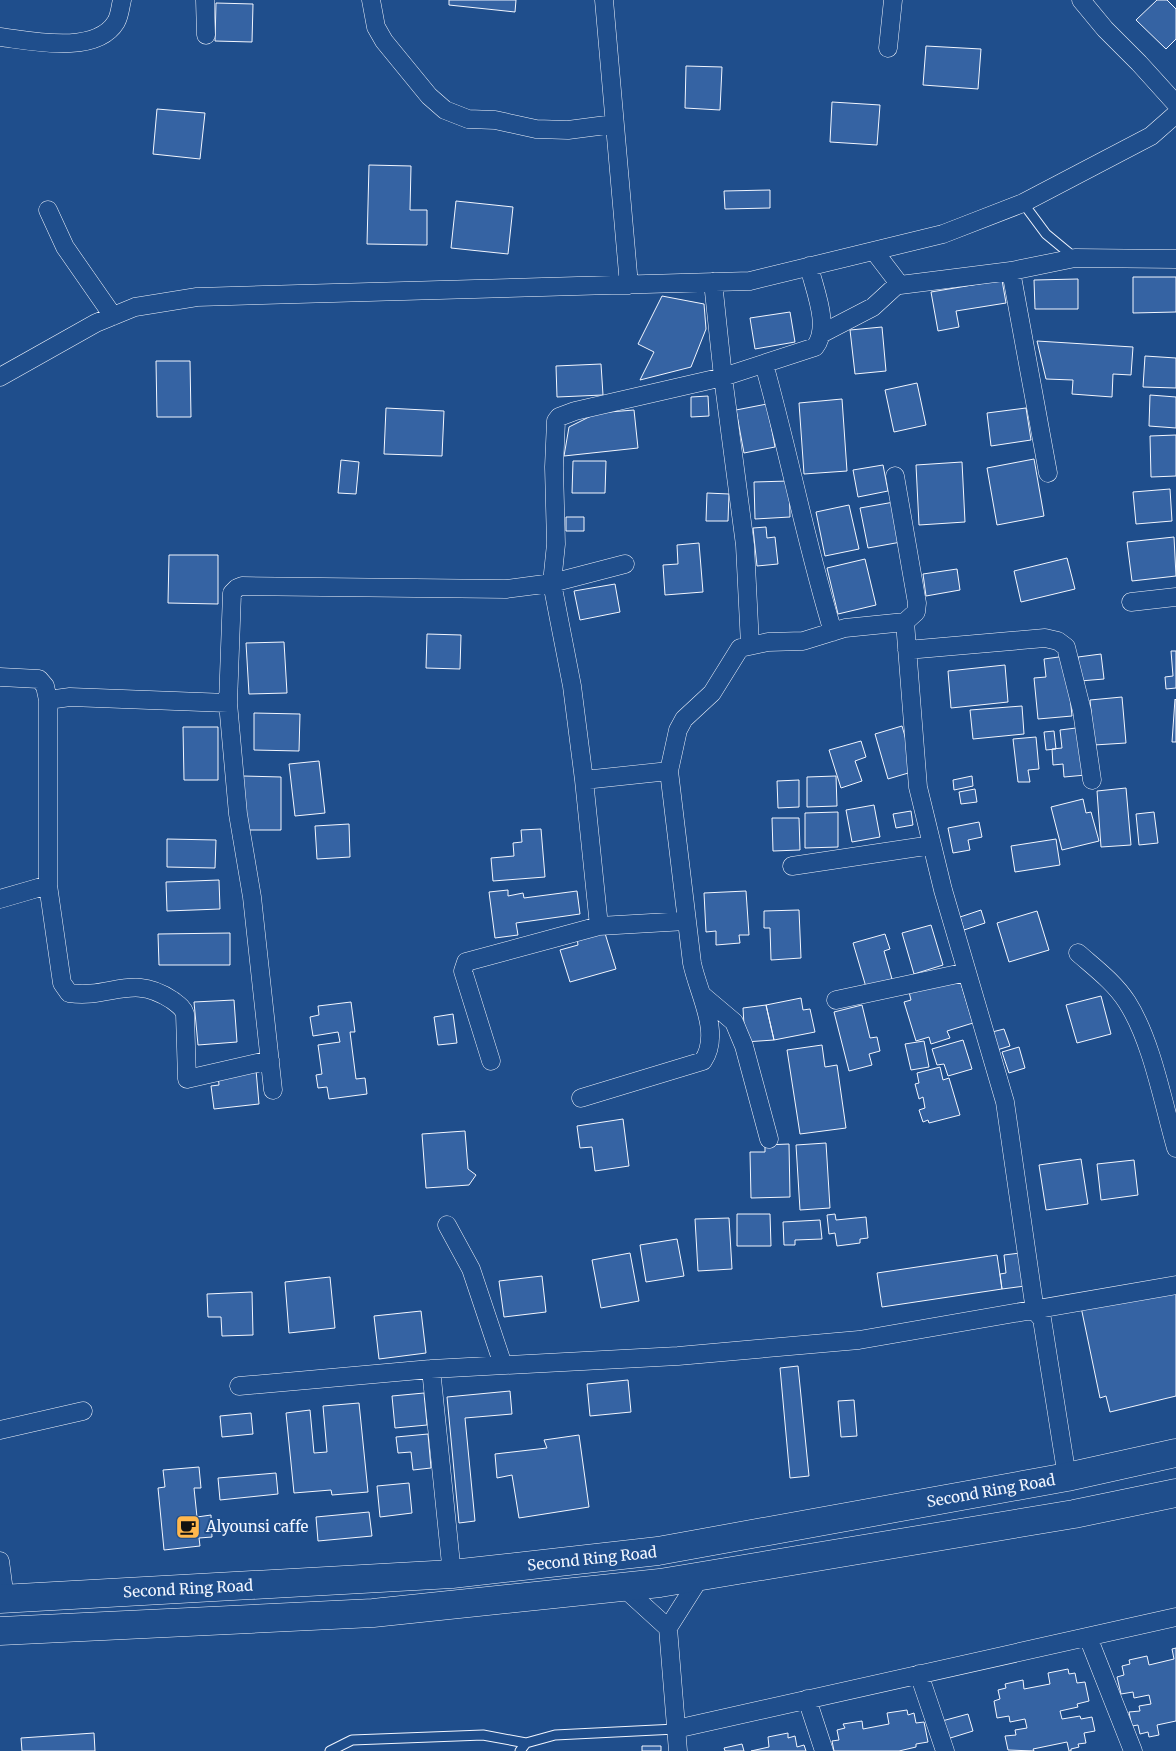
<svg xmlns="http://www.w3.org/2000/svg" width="1176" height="1751" font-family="Merriweather,serif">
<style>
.building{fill:#3563a3;stroke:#f2f6ff}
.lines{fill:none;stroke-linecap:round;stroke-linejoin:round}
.lane-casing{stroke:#f2f6ff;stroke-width:11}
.street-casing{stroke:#f2f6ff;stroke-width:19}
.highway-casing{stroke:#f2f6ff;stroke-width:29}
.lane{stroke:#1f4e8c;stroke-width:9}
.street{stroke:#1f4e8c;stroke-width:18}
.highway{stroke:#1f4e8c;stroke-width:28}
.labels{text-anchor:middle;stroke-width:4;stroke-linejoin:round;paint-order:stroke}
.street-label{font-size:15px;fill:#f2f6ff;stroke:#1f4e8c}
.poi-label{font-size:15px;fill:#f2f6ff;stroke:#1f4e8c;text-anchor:start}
</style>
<rect width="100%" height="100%" fill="#1f4e8c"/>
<!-- building -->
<path class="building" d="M449,0H516L515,12L449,5Z
M1157,0H1167L1176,9V39L1166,49L1136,20Z
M216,3L253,4L252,42L215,41Z
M926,46L981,49L978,89L923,85Z
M686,66L722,67L720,110L685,108Z
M832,102L880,105L877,145L830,142Z
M157,109L205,113L200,159L153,154Z
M369,165L411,166L410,210H427V245L367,244Z
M770,190V208L725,209L724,191Z
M456,201L513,207L508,254L451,248Z
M1133,277H1176V312L1133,313Z
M1078,279V309H1035L1034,280Z
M1002,280L1006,303L956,311L959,327L938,331L931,292Z
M662,296L704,304L706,329L691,367L640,380L654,352L638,344Z
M790,312L795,342L755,349L750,318Z
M882,327L886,371L855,374L850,330Z
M1037,341L1133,347L1131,375L1113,374L1112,397L1072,394L1073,380L1046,379Z
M1145,356L1176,358V388L1143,387Z
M156,361H190L191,417H157Z
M601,364L603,395L557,397L556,366Z
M917,383L926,425L894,432L885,390Z
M1150,395L1176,397V428L1149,426Z
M708,396L709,416L691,417V397Z
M842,399L847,471L804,474L799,403Z
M767,404L775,447L744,453L736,410Z
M386,408L444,411L442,456L384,454Z
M1026,408L1031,440L991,446L987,413Z
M634,410L638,448L564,456L569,427L597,413Z
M1176,435V476L1151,477L1150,436Z
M1034,459L1044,516L997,525L987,468Z
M341,460L359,462L356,494L338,493Z
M573,461H606L605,493H572Z
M962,462L965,522L919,525L916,465Z
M883,465L888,491L858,497L853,470Z
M789,481L790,517L755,519L754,482Z
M1170,489L1172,521L1136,524L1133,492Z
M707,493L729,494L728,521H706Z
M894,502L901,542L868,548L860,508Z
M849,505L859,549L825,556L816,512Z
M566,517H584V531H566Z
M766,527L767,538L775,537L778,564L757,566L753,528Z
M1174,537L1176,576L1132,581L1127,542Z
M699,543L703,592L665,595L663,565L678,564L677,545Z
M169,555H218V604L168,603Z
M1067,558L1075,589L1021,602L1014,571Z
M865,559L876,605L838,614L827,568Z
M957,569L960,590L926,596L923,574Z
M615,584L620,612L580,620L574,591Z
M427,634L461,635L460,669L426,668Z
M284,642L287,693L249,694L246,643Z
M1171,651H1176V688L1166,689L1165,677L1173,676Z
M1101,654L1104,679L1080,681L1078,657Z
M1066,656L1072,716L1038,719L1034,678L1046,677L1044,659Z
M1005,665L1008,702L951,708L948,671Z
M1122,697L1126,743L1094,745L1090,700Z
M1175,699L1176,700V742H1172Z
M1022,706L1024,734L973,739L970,710Z
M254,713L300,714L299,751L254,750Z
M902,726L915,771L888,779L875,734Z
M183,727H218V780H184Z
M1084,727L1086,775L1064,777L1063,764L1053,765L1052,749L1062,748L1060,730Z
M1054,731L1056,749L1046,750L1044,732Z
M1036,737L1039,769L1028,770L1030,782H1018L1013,739Z
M861,741L866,757L855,761L862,781L841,788L829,750Z
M319,761L325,813L295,816L289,764Z
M243,776L281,777V830H242Z
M836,776L837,806L807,807V777Z
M972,776L973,786L954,790L953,780Z
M799,780V807L778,808L777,781Z
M1126,788L1131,845L1101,847L1097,791Z
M975,789L977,802L961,804L959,792Z
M1083,799L1086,813L1091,812L1099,841L1062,850L1051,807Z
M874,805L880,837L852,842L846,810Z
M911,811L913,825L896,828L893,814Z
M838,812V847L805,848V813Z
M1154,812L1158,843L1139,845L1136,814Z
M772,818H799L800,850L773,851Z
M979,822L982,837L968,840L970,850L953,853L948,828Z
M349,824L350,857L317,859L315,826Z
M541,829L545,877L493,881L491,858L514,856L513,843L522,842L521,830Z
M167,839L216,840L215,868L167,867Z
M1056,839L1060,865L1015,872L1011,846Z
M219,880L220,909L167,911L166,882Z
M508,890V896L523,893L524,898L577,891L580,914L516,923L518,935L495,938L489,892Z
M746,891L749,935H739L740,943L716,945V931L706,932L704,893Z
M799,910L801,958L771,960L770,928H764V911Z
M981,910L985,923L964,930L960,917Z
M1037,911L1049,950L1009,962L997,923Z
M931,925L943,965L914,974L902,933Z
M604,930L616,969L570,982L560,950L578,945L577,938Z
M230,933V965H159L158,934Z
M885,934L890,949L884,951L892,979L866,987L853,943Z
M959,977L973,1023L947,1031L950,1038L931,1044L929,1037L916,1041L904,1002L911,1000L909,992Z
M1101,996L1111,1034L1077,1043L1066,1005Z
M801,998L803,1010L810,1009L815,1032L774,1040L766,1005Z
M234,1000L237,1042L198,1045L194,1002Z
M351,1002L355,1032H350L356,1079L365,1078L367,1094L329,1099L327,1087L318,1088L316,1075L322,1074L318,1045L340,1042L338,1032L313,1036L310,1017L319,1015L318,1006Z
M766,1005L774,1040L745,1042L743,1008Z
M862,1005L870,1038L877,1037L880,1051L869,1054L872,1065L849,1071L834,1012Z
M453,1014L457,1043L438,1045L434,1017Z
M1004,1029L1010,1046L997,1050L992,1032Z
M963,1040L972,1069L948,1076L944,1064L937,1065L932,1049Z
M924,1041L929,1067L911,1070L905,1044Z
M822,1045L825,1067L837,1065L846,1128L800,1134L787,1050Z
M1019,1047L1025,1068L1009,1073L1002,1052Z
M940,1067L943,1080L949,1078L960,1115L929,1123L928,1120L923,1122L919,1110L925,1108L923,1097L919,1099L915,1084L919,1083L917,1073Z
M256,1070L259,1104L214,1109L211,1086L219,1085L218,1074Z
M623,1119L629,1166L595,1171L592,1147L580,1148L577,1126Z
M465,1131L468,1169L476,1175L469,1185L426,1188L422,1134Z
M826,1143L830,1208L800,1210L796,1145Z
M789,1144L790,1197L751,1198L750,1152H765V1145Z
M1081,1159L1088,1204L1046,1210L1039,1165Z
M1134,1160L1138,1195L1101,1200L1097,1164Z
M737,1214H770L771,1246H737Z
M835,1214L836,1220L866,1217L868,1238L860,1239V1243L837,1246L835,1233L829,1234L827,1215Z
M729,1218L732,1269L698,1271L695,1219Z
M820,1220L822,1239L795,1240V1245H784L783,1222Z
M677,1239L684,1276L646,1282L640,1245Z
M630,1253L639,1301L601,1308L592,1260Z
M1020,1253L1025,1286L1002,1289L1000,1274L1006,1273L1004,1255Z
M997,1255L1002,1289L882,1307L877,1273Z
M542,1276L546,1312L504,1317L499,1281Z
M330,1277L335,1328L289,1333L285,1282Z
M1176,1288V1396L1110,1412L1106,1396L1100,1398L1081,1307Z
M252,1292L253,1335L222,1336L221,1317H208L207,1294Z
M421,1311L426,1353L379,1359L374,1316Z
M798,1366L809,1476L790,1478L780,1368Z
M628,1380L631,1412L590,1416L587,1384Z
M510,1391L512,1414L465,1418L475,1521L459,1523L447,1397Z
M424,1393L427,1425L395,1428L392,1396Z
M854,1400L857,1436L841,1437L838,1401Z
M359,1403L368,1492L332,1495L331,1490L294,1493L286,1413L310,1410L314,1453L327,1452L323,1406Z
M251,1413L253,1434L222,1437L220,1416Z
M428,1434L431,1468L413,1470L411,1452L398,1453L396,1437Z
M579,1435L589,1507L519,1518L512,1475L497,1478L495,1454L547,1448L544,1440Z
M199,1467L201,1488H194L197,1517L211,1515L212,1537L199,1538L200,1546L164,1550L158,1488L165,1487L163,1470Z
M276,1473L278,1494L220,1500L218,1478Z
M409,1483L412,1513L380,1517L377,1486Z
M369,1512L372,1536L318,1541L316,1517Z
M1176,1648V1721L1157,1725L1159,1735L1149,1737L1148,1732L1140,1734L1138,1725L1132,1726L1129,1712L1140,1711L1139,1706L1151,1704L1149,1695L1134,1698L1133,1692L1121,1694L1117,1677L1124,1675L1122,1666L1130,1664L1129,1660L1147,1656L1149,1665L1174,1659L1172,1649Z
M1068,1669L1069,1674L1075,1673L1077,1683L1085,1682L1089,1701L1077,1704L1078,1707L1060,1711L1062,1719L1080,1716L1081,1719L1092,1717L1095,1731L1084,1733L1086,1743L1078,1744L1079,1747L1071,1749V1751H1069L1067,1742L1033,1749L1034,1751L1008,1750L1005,1736L1016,1735L1015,1730L1027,1728L1025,1719L1010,1722L1009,1716L997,1718L994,1701L1000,1699L998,1690L1006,1688L1005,1684L1023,1680L1024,1689L1050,1684L1048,1673Z
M907,1710L908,1715L914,1713L916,1723L924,1722L928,1742L916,1744V1747L899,1751H834L832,1741L839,1740L837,1730L845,1728L843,1724L862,1721L863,1729L889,1724L887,1713Z
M968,1714L973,1731L947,1739L942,1721Z
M94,1733L95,1751H22L21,1738Z
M788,1733V1738L795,1736L797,1747L804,1745L806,1751H751L769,1747L768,1737Z
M742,1744L744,1751H725L724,1748Z
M642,1746H661V1751H642Z"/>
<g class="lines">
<defs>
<path id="lane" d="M1023,203L1046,234L1075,258
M330,1751L352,1740L483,1735L526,1743
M520,1751L526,1743L555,1735L676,1729"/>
<path id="street" d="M205,0L206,35
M371,0L376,27L384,41L429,96L445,110L468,119L495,120L536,129L568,130L614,124
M604,0L629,285
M1081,0L1105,29L1139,63L1176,104
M0,37C32,41 96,55 116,22C120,15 120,8 122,0
M888,48L893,0
M48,210L65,247L113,316
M874,251L900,285L1011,271L1075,258L1176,259
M1011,271L1048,473
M713,282L723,377L745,545L750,645
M821,334L873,307L898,284
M764,364C789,453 806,544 833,632
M0,377L96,323L135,307L197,297L750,281L943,234L1023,203L1151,136L1176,114
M1131,602L1176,597
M905,622L918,787L943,890L1005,1102L1035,1311L1042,1319L1067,1477
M907,650L1045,638L1058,641L1066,647L1082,711L1092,780
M0,677L39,679L45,686L48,700V885L0,899
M48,700L70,697L228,703
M584,780L669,771L678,730L684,719L712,693L740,648L768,642L803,641L845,628L905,622L916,612L917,603L895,476
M792,866L932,845
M48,885L62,983L69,993C111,999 132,973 172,1000C177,1004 183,1007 185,1014L187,1079L270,1060
M599,926L686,921
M1078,953C1095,968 1114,982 1127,1002C1152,1041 1163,1103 1176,1148
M702,995L734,1022L744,1046L769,1139
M836,1000L967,972
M491,1061L463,971L466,962L599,926L584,780L572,686L552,583L556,544L554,467L556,421L559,417L575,411L723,377L815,347C831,326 814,289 809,266
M273,1090L252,897L238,814L228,703L232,593L237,588L242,586L506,589L552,583L625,564
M581,1098L703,1061C722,1033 698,993 692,963L669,771
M447,1225L471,1269L503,1365
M431,1369L452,1574
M239,1386L431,1369L678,1356L859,1340L1176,1285
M0,1430L83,1411
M0,1561L5,1599
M623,1587L668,1628
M1088,1637L1133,1751
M919,1674L945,1751
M807,1699L824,1751
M676,1729L1176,1617
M678,1751L668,1628L701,1576"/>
<path id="highway" d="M0,1599L452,1574L658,1551L1067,1477L1176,1453
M0,1631L373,1613L660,1583L1074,1514L1176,1493"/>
</defs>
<!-- lane casing -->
<use href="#lane" class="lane-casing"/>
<!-- street casing -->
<use href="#street" class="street-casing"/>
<!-- highway casing -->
<use href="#highway" class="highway-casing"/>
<!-- lane -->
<use href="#lane" class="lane"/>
<!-- street -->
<use href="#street" class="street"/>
<!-- highway -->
<use href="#highway" class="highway"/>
</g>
<!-- icons -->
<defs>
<symbol id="cafe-square" viewBox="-11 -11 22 22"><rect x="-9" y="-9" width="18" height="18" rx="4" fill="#ffb74d" stroke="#1f4e8c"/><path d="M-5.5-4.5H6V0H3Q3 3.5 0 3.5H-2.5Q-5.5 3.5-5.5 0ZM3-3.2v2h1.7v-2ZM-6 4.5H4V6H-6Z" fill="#111"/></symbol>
</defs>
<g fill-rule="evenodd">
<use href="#cafe-square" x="174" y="1513" width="28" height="28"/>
</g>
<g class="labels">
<!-- street labels -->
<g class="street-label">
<text transform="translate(991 1491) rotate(-10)" y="5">Second Ring Road</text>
<text transform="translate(592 1559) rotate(-6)" y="5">Second Ring Road</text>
<text transform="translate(188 1589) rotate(-3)" y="5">Second Ring Road</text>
</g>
<!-- poi labels -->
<g class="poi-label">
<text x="206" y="1532">Alyounsi caffe</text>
</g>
</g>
</svg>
